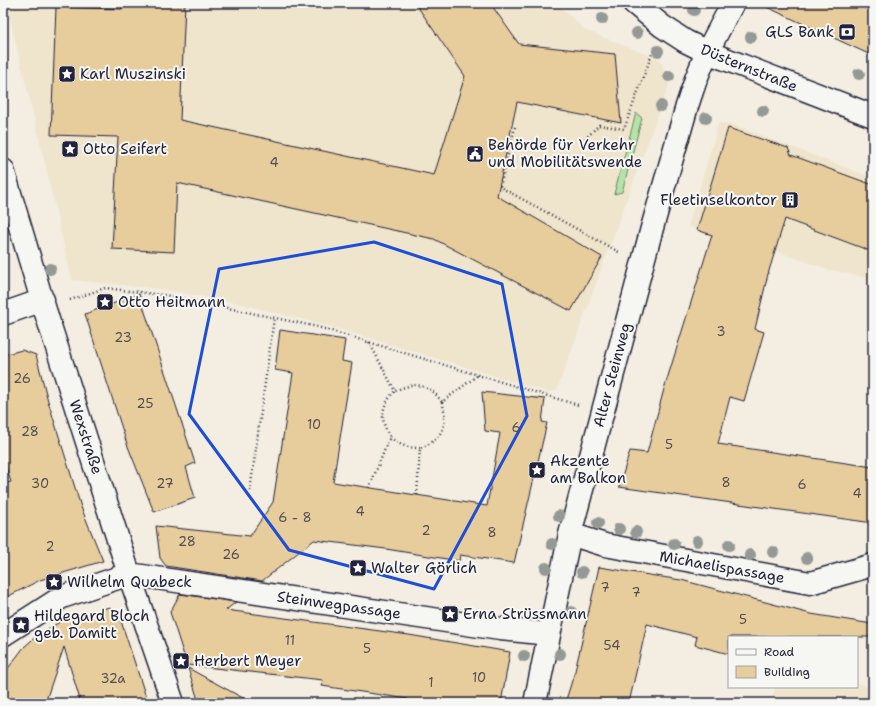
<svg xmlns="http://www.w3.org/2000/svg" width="876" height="706" font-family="'Shantell Sans',sans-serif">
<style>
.built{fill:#efe4cc}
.green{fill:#b4e5a5;stroke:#6b8470}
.building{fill:#e7cc9c;stroke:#22223b}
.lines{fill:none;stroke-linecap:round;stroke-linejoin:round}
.minor-casing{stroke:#22223b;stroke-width:25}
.path{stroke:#22223b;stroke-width:2.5;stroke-dasharray:1 3;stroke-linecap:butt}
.minor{stroke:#f6f6f2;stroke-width:22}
.tree{fill:#949995}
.marked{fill:none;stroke:#1d4ed8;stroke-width:3;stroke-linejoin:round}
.labels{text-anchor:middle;stroke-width:4;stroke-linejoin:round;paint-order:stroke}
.number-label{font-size:13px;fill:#534c53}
.poi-label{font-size:15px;fill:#22223b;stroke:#f6f6f2;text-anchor:start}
.street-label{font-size:15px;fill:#22223b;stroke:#f6f6f2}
</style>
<rect width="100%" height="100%" fill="#f3eee1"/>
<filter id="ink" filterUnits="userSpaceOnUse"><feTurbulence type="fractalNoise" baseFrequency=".025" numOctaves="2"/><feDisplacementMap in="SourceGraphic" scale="8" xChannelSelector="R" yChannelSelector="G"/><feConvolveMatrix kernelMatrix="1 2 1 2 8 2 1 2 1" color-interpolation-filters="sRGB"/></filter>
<g filter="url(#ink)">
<!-- built -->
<path class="built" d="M6,3H556L585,30L660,60L669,84L557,390L548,392L332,327L237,303L161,289L72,280L39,137Z
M719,123L731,124L873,178V279L827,269L776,251L768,274L706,256L712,235L688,226Z
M857,683L873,688V703H771L775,687H857Z"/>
<!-- green -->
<path class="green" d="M636,113L642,118L622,192L614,194Z"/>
<!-- building -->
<path class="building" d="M123,3H185L180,120L434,175L465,76L415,3H490L519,44L615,54L621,123L517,102L497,196L602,257L571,311L434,239L177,183L174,252L112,249L118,137L51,135L56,7L122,9Z
M758,3H873V56Z
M728,128L788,148L791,155L873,185V252L785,219L768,274L755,329L764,332L744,401L730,397L718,444L873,467V523L619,487L630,451L647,453L664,389L712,235L697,230Z
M139,294L195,463L186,467L195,498L154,512L127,444L85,314Z
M280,330L345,340L342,361L352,363L333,482L487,506L500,433L485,431L482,392L545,399L542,422L547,423L514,563L460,555L459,561L386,549L314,540L262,581L166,566L160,558L156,526L250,536L273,502L293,373L275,370Z
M22,350L36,355L48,401L81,507L103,561L40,580L3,599V484L11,482L3,458V355Z
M599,567L681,580L811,614L872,624L871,637H729V654L695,645L697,637L647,624L629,703H565L575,671Z
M180,594L236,602L226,610L409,635L510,652L501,703H407L408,699L322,686L323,680L187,665L170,612Z
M109,607L118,612L148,703H81L64,647L45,703H3V675L24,647L39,634L75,613L74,619Z
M188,668L252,703H199Z"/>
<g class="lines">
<defs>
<path id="minor" d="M634,3L662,26L685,41L707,52L873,116
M3,170L45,310L129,574L173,703
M3,314L43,300
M570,534L605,545L810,583L873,565
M3,635L62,597L129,574L500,629L549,634
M535,703L570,534L652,228L687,106L696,79L707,52L733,3"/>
</defs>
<!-- minor casing -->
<use href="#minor" class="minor-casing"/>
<!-- path -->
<path class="path" d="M515,127L500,187L619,252
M582,142L599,125L624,129L653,51
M70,300L105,288L171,296L318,327L578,405
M369,342L395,391C415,381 429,384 442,402L478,375
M390,437C399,445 407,448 420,448
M369,488L390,437C379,419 381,406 395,391
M250,491L274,318
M417,495L420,448C442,440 449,425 442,402"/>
<!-- minor -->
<use href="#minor" class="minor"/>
</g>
<!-- trees -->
<g class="tree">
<circle cx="694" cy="10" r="6"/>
<circle cx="602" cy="19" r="6"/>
<circle cx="637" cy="33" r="6"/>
<circle cx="751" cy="37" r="6"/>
<circle cx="658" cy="51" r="6"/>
<circle cx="859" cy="74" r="6"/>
<circle cx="669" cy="76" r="6"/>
<circle cx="661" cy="106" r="6"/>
<circle cx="763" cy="111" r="6"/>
<circle cx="706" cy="118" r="6"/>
<circle cx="50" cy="269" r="6"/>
<circle cx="559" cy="516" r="6"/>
<circle cx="598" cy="523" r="6"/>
<circle cx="619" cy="529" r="6"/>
<circle cx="636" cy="532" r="6"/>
<circle cx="697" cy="541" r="6"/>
<circle cx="552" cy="544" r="6"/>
<circle cx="674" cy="544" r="6"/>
<circle cx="729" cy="545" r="6"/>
<circle cx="773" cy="552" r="6"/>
<circle cx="750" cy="555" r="6"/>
<circle cx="807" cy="558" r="6"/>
<circle cx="546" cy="568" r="6"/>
<circle cx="582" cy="572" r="6"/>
<circle cx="571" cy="612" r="6"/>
<circle cx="560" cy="654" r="6"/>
<circle cx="524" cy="656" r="6"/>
</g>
</g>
<!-- marked area -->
<path class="marked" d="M374,242L502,284L527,416L434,589L289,550L189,414L219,269Z"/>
<!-- icons -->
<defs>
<symbol id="bank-square" viewBox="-11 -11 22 22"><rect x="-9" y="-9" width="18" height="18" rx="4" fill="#22223b" stroke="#f6f6f2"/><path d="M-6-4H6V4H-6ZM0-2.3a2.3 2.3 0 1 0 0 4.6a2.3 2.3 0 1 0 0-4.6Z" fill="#fff"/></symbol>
<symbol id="sight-square" viewBox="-11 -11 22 22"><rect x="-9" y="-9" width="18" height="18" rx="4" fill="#22223b" stroke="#f6f6f2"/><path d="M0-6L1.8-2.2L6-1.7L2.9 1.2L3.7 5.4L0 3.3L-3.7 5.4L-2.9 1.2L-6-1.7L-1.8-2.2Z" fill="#fff"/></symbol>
<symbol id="civic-square" viewBox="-11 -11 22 22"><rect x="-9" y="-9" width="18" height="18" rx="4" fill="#22223b" stroke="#f6f6f2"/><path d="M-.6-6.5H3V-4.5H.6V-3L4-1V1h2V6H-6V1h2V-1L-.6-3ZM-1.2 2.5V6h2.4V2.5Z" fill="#fff"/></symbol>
<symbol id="building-square" viewBox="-11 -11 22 22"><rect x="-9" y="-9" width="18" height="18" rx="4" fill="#22223b" stroke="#f6f6f2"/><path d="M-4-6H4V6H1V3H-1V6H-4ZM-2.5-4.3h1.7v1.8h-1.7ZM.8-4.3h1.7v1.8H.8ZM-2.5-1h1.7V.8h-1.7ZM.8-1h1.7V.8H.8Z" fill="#fff"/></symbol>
</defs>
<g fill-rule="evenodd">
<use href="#bank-square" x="837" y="22" width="20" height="20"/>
<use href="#sight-square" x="57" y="64" width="20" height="20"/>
<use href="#sight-square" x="60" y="139" width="20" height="20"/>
<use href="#civic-square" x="465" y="144" width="20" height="20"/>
<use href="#building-square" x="780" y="190" width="20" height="20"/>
<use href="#sight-square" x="95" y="292" width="20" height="20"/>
<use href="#sight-square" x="527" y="460" width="20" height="20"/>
<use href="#sight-square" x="348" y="558" width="20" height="20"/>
<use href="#sight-square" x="44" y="572" width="20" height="20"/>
<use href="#sight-square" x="440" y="604" width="20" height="20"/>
<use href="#sight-square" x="11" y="615" width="20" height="20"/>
<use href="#sight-square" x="171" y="651" width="20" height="20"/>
</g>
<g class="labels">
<!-- number labels -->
<g class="number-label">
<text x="274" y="167">4</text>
<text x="721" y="336">3</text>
<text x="123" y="342">23</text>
<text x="22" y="383">26</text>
<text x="145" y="408">25</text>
<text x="314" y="429">10</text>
<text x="516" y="432">6</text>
<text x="30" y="436">28</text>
<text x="669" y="449">5</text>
<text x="726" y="487">8</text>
<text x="40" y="488">30</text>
<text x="165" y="488">27</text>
<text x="802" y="489">6</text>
<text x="857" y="498">4</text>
<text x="360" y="516">4</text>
<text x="295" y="522">6 - 8</text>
<text x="426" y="535">2</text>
<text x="492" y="537">8</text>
<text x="187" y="546">28</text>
<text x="50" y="551">2</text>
<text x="231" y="559">26</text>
<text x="605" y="592">7</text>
<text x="636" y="597">7</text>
<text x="743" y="624">5</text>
<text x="290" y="645">11</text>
<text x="612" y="650">54</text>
<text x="367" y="653">5</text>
<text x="479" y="682">10</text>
<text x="113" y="683">32a</text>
<text x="431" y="687">1</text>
</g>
<!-- poi labels -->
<g class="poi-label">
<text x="834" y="37" text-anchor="end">GLS Bank</text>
<text x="80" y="79">Karl Muszinski</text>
<text x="488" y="150">Behörde für Verkehr<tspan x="488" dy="17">und Mobilitätswende</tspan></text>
<text x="83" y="154">Otto Seifert</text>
<text x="777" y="205" text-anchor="end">Fleetinselkontor</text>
<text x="118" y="307">Otto Heitmann</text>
<text x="550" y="466">Akzente<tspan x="550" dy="17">am Balkon</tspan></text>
<text x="371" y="573">Walter Görlich</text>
<text x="67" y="587">Wilhelm Quabeck</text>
<text x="463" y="619">Erna Strüssmann</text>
<text x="34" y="621">Hildegard Bloch<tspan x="34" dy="17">geb. Damitt</tspan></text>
<text x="194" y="666">Herbert Meyer</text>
</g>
<!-- street labels -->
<g class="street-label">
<text transform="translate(749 68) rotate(22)" y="5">Düsternstraße</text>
<text transform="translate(612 375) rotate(-75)" y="5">Alter Steinweg</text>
<text transform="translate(86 437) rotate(72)" y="5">Wexstraße</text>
<text transform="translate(722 567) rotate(10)" y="5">Michaelispassage</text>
<text transform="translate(339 605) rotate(8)" y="5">Steinwegpassage</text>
</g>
</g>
<!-- margin -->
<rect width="876" height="706" fill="none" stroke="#f6f6f2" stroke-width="16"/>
<rect x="8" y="8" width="860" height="690" fill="none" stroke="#22223b" stroke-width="1.5" filter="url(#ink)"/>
<!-- legend -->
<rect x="728" y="636" width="130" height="52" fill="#f6f6f2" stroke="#a1a1a9"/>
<rect x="736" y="649" width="20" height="6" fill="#f6f6f2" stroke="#a1a1a9"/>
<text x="764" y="656" font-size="12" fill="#22223b">Road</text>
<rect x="736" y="666" width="20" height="12" fill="#e7cc9c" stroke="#a1a1a9"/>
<text x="764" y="676" font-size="12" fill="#22223b">Building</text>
</svg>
